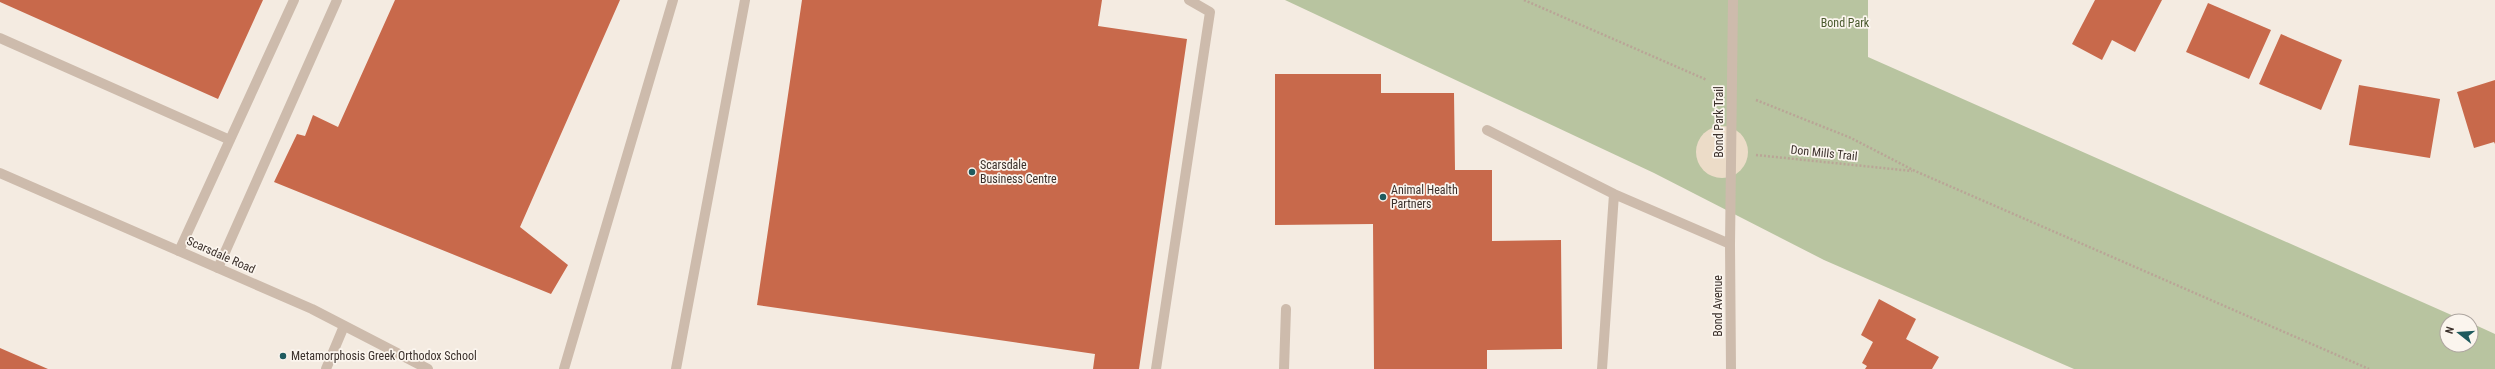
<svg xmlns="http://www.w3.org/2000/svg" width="2495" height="369" font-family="'Roboto Condensed',sans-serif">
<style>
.green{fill:#b8c4a0}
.plaza{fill:#ecdcc8}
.building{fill:#c8694b}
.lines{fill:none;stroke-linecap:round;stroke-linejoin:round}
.path{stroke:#b9a596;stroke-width:2.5;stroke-dasharray:2 2;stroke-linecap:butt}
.lane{stroke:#cdbbac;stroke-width:10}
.street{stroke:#cdbbac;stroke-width:10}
.poi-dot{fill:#1f5a5e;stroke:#fbf5ee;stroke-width:1.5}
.labels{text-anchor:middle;stroke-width:3.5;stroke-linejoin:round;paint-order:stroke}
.park-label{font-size:12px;fill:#4a5a2e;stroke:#fbf5ee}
.street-label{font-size:12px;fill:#3b302b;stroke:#fbf5ee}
.poi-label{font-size:12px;fill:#3b302b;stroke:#fbf5ee;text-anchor:start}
</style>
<rect width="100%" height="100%" fill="#f4ebe1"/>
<!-- green -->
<path class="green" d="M1285,0H1868V57L2465,321H2447V345H2471V323L2495,334V369H2074L1824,260L1654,173Z"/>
<!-- plaza -->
<path class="plaza" d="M1696 152a26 26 0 1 1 52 0a26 26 0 1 1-52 0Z"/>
<!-- building -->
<path class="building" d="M0,0H263L218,99L0,2Z
M395,0H620L520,227L568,265L551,294L274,182L297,134L305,136L313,115L338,127Z
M802,0H1102L1098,26L1187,39L1139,369H1093L1095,354L757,305Z
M2095,0H2162L2135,52L2112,40L2102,60L2072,44Z
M2208,3L2271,30L2249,79L2186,52Z
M2281,34L2342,60L2321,110L2259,84Z
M1275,74H1381V93H1454L1455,170H1492V241L1561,240L1562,349L1487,350V369H1374L1373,224L1275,225Z
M2495,80V144L2494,142L2474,148L2457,92Z
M2359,85L2440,99L2430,158L2349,145Z
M1879,299L1916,319L1906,339L1939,357L1932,369H1865L1867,366L1862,363L1873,342L1861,335Z
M0,348L48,369H0Z"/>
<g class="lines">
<!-- path -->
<path class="path" d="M1524,0L1707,80
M1756,100L1851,138L1915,171L2369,369
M1756,155L1912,171"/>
<!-- lane -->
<path class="lane" d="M0,38L230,140
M1487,130L1614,194L1730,244L1733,0
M179,251L294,0
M218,268L337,0
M326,369L344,326
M564,369L673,0
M676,369L745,0
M1156,369L1210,12L1189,0
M1284,369L1286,309
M1602,369L1614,194"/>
<!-- street -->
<path class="street" d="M0,173L312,309L428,369
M1730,244L1731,369"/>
</g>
<!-- markers -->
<g class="poi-dot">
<circle cx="972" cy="172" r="4"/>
<circle cx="1383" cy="197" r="4"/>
<circle cx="283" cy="356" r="4"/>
</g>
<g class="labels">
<!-- park labels -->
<g class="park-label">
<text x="1845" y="27">Bond Park</text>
</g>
<!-- street labels -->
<g class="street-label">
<text transform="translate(1719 122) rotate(-90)" y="4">Bond Park Trail</text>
<text transform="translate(1824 153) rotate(6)" y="4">Don Mills Trail</text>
<text transform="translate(221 255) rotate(24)" y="4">Scarsdale Road</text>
<text transform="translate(1718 306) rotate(-90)" y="4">Bond Avenue</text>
</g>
<!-- poi labels -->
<g class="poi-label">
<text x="980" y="169">Scarsdale<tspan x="980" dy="14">Business Centre</tspan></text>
<text x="1391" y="194">Animal Health<tspan x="1391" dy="14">Partners</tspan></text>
<text x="291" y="360">Metamorphosis Greek Orthodox School</text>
</g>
</g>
<!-- north arrow -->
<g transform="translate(2459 333) rotate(287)"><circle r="19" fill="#fbf5ee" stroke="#aea6a0"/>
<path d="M0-3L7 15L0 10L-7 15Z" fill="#1f5a5e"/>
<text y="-6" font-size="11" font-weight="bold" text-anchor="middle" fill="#3b302b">N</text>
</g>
</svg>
